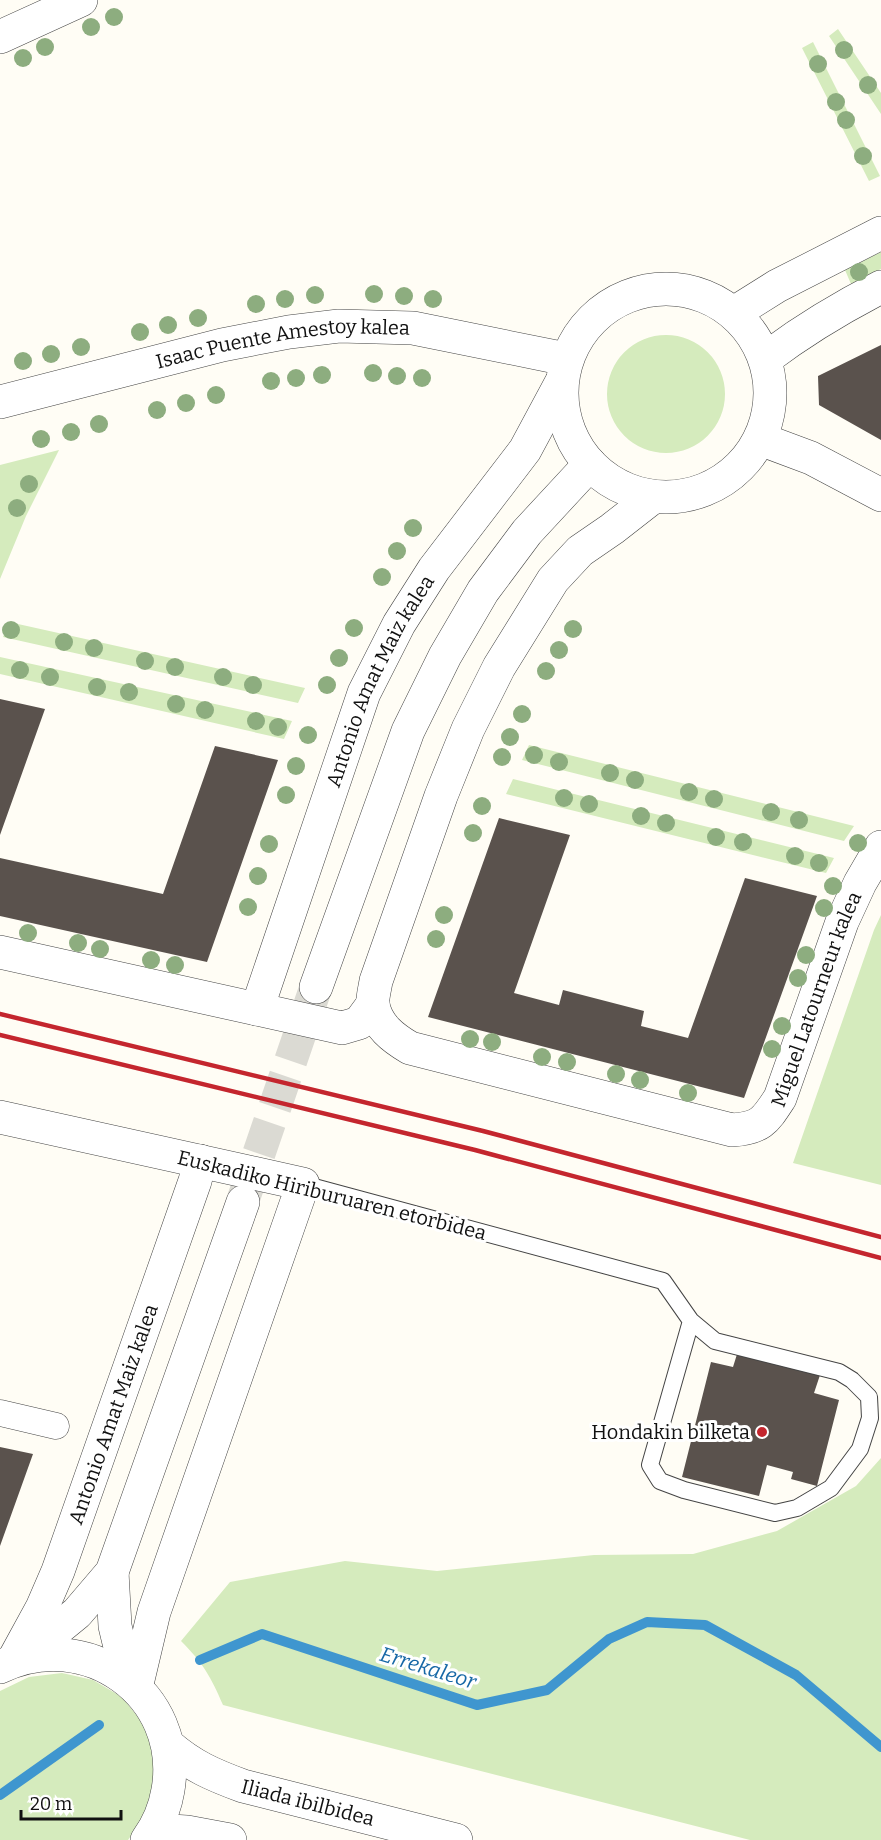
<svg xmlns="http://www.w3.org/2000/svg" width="881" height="1840" font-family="Bitter,serif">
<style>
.green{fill:#d5ebbd}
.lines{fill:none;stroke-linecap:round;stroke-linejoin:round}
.stream{stroke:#3f96cf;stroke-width:10}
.building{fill:#5a524d}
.minor-tunnel{stroke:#dbdad3;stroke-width:33;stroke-dasharray:33 16;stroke-linecap:butt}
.service-casing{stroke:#444;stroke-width:18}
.pedestrian-casing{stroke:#444;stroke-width:27}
.minor-casing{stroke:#444;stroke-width:34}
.tertiary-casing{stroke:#444;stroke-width:34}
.service{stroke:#fff;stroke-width:16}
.pedestrian{stroke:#fff;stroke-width:26}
.minor{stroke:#fff;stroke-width:33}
.tertiary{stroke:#fff;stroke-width:33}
.rail{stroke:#c4262e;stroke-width:4.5}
.tree{fill:#8dad7f}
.poi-dot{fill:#c4262e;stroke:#fff;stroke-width:2}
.labels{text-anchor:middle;stroke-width:6;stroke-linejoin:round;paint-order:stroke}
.street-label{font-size:20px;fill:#111;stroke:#fff}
.poi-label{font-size:20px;fill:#111;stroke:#fff;text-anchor:end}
.water-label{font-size:21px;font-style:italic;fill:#1768a6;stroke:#fff}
</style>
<rect width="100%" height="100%" fill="#fffdf5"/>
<!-- green -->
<path class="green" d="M838,29L881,93V114L829,36Z
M813,42L880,176L869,181L802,48Z
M881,252V269L851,284L845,270Z
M607 394a59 59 0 1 1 118 0a59 59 0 1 1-118 0Z
M59,450L26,516L0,579V465Z
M9,622L305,688L298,703L3,637Z
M0,657L292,721L284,739L0,674Z
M529,745L854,826L844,841L522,760Z
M513,779L834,858L826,873L506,794Z
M881,915V1185L793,1163L874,930Z
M881,1458V1840H750L223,1705C211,1677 203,1663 181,1641L230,1582L345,1561L437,1571L594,1555L693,1554L777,1531L856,1486Z
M62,1673L93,1680L122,1697L142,1722L154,1752L155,1784L145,1816L128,1840H0V1691L29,1677Z"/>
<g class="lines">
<!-- stream -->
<path class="stream" d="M200,1660L262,1634L477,1705L547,1690L609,1639L647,1622L705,1625L796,1675L881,1747
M0,1795L99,1725"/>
</g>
<!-- building -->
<path class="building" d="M881,345V440L819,405L818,376Z
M0,699L45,709L0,835Z
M215,746L278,760L207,962L0,916V858L163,894Z
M499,818L570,835L514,993L559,1005L563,990L644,1011L641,1026L688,1038L745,878L817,896L744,1098L428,1017Z
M738,1351L821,1372L814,1393L839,1400L817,1486L791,1479L793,1472L767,1465L759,1496L682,1477L711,1362L733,1367Z
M0,1447L33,1454L0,1546Z"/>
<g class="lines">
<!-- minor-tunnel -->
<path class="minor-tunnel" d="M243,1200L316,987"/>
<defs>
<path id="service" d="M303,1184L663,1281L691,1321L650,1465L660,1481L684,1490L775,1513L797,1508L831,1488L860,1449L870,1418L869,1397L852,1380L839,1372L715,1341L691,1321"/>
<path id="pedestrian" d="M0,1413L56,1426"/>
<g id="minor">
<path d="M0,37L81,0"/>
<circle cx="666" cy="393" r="104"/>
<path d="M734,313L777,286L881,233"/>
<path d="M765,359C802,331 840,308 881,287"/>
<path id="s1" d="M0,402L222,345L289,332L339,326L413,328L566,359"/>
<path d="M760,439L811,458L881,495"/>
<path id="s2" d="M653,497L612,529L580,551L553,580L499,667L468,729L441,796L376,981C375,988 372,998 373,1005C377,1026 393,1038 410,1048L732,1130C761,1128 765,1121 780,1098L842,922L860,883L881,847"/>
<path d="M0,952L342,1028L359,1023L373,1004"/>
<path d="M316,987L408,731L445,656L483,591L527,532L590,464"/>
<path id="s3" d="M257,1009L364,693L399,624L434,569L525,450L561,383"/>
<path d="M0,1117L303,1184L154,1612L136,1688"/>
<path d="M112,1572L115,1626L128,1680"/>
<path d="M22,1658L77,1613L112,1572L243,1202"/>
<path id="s4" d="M13,1661L42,1608L58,1571L195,1181L200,1161"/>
</g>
<g id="tertiary">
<path d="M0,1667C86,1625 184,1694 168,1790C165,1808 158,1825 147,1840"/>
<path id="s5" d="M168,1745C192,1766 213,1775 243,1786L456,1840"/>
<path d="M154,1830L187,1832L230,1840"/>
</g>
</defs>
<!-- service casing -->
<use href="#service" class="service-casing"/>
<!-- pedestrian casing -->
<use href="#pedestrian" class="pedestrian-casing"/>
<!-- minor casing -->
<use href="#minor" class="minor-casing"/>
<!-- tertiary casing -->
<use href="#tertiary" class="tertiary-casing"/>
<!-- service -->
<use href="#service" class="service"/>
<!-- pedestrian -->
<use href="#pedestrian" class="pedestrian"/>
<!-- minor -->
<use href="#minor" class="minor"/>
<!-- tertiary -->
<use href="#tertiary" class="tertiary"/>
<!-- rail -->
<path class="rail" d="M0,1014L483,1131L881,1237
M0,1035L475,1150L881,1258"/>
</g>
<!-- trees -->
<g class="tree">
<circle cx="114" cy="17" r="9"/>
<circle cx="91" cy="27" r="9"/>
<circle cx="45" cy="47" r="9"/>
<circle cx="844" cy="50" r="9"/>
<circle cx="23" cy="58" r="9"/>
<circle cx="818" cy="64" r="9"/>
<circle cx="868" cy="85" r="9"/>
<circle cx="836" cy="102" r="9"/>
<circle cx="846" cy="120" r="9"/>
<circle cx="863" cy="156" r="9"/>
<circle cx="859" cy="272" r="9"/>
<circle cx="374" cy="294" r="9"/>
<circle cx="315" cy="295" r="9"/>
<circle cx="404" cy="296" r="9"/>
<circle cx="285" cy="299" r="9"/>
<circle cx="433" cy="299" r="9"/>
<circle cx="256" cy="304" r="9"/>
<circle cx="198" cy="318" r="9"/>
<circle cx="168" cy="325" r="9"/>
<circle cx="140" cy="332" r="9"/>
<circle cx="81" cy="347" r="9"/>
<circle cx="51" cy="354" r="9"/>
<circle cx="23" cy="361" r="9"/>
<circle cx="373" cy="373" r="9"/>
<circle cx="322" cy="375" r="9"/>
<circle cx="397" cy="376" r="9"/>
<circle cx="296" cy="378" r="9"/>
<circle cx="422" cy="378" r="9"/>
<circle cx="271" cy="381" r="9"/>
<circle cx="216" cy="395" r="9"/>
<circle cx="186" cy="403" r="9"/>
<circle cx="157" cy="410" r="9"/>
<circle cx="99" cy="424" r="9"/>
<circle cx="71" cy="432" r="9"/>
<circle cx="41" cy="439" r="9"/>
<circle cx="29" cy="484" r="9"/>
<circle cx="17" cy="508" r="9"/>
<circle cx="413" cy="528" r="9"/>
<circle cx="397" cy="551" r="9"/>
<circle cx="382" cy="577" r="9"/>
<circle cx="354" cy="628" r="9"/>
<circle cx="573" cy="629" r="9"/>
<circle cx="11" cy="630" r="9"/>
<circle cx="64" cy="642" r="9"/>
<circle cx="94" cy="648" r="9"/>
<circle cx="559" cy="650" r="9"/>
<circle cx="339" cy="658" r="9"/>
<circle cx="145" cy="661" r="9"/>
<circle cx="175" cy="667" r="9"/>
<circle cx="20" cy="670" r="9"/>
<circle cx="546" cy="671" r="9"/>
<circle cx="50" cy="677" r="9"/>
<circle cx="223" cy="677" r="9"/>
<circle cx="253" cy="685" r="9"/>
<circle cx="327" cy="685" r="9"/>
<circle cx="97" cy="687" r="9"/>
<circle cx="129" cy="692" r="9"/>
<circle cx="176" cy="704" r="9"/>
<circle cx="205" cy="710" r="9"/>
<circle cx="522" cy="714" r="9"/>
<circle cx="256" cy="721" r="9"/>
<circle cx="278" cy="727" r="9"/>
<circle cx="308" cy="735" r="9"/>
<circle cx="510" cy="737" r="9"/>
<circle cx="534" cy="755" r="9"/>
<circle cx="502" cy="757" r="9"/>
<circle cx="559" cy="762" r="9"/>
<circle cx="296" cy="766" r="9"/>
<circle cx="610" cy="773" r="9"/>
<circle cx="635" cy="780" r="9"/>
<circle cx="689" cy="792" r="9"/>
<circle cx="286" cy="795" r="9"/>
<circle cx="564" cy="798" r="9"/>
<circle cx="714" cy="799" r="9"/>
<circle cx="589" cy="804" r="9"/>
<circle cx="482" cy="806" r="9"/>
<circle cx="771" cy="812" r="9"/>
<circle cx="641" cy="816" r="9"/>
<circle cx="799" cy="820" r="9"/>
<circle cx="666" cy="823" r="9"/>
<circle cx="473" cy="833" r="9"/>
<circle cx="716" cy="837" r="9"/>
<circle cx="743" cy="842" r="9"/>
<circle cx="858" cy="843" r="9"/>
<circle cx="269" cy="844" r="9"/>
<circle cx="795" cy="856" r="9"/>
<circle cx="819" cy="863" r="9"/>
<circle cx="258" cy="876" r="9"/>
<circle cx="833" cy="886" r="9"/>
<circle cx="248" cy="907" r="9"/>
<circle cx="824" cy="908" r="9"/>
<circle cx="444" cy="915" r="9"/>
<circle cx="28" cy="933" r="9"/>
<circle cx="436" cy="939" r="9"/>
<circle cx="78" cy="943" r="9"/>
<circle cx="100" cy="949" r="9"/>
<circle cx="806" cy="955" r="9"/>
<circle cx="151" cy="960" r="9"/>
<circle cx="175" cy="965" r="9"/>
<circle cx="798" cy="978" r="9"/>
<circle cx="782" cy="1026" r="9"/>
<circle cx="470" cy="1039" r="9"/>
<circle cx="492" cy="1042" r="9"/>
<circle cx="772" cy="1049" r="9"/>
<circle cx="542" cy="1057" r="9"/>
<circle cx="567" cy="1062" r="9"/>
<circle cx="616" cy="1074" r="9"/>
<circle cx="640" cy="1080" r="9"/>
<circle cx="688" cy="1093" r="9"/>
</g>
<!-- markers -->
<circle class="poi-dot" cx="762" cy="1432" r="6"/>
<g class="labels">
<!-- street labels -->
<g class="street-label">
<text dy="7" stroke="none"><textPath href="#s1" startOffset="290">Isaac Puente Amestoy kalea</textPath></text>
<text dy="7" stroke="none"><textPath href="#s3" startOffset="351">Antonio Amat Maiz kalea</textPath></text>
<text dy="7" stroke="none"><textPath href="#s2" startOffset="1152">Miguel Latourneur kalea</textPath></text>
<text transform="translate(332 1195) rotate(14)" y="7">Euskadiko Hiriburuaren etorbidea</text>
<text dy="7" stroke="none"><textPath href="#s4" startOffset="267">Antonio Amat Maiz kalea</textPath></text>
<text dy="7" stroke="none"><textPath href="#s5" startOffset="153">Iliada ibilbidea</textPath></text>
</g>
<!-- poi labels -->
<g class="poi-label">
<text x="750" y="1439">Hondakin bilketa</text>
</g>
<!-- water labels -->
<g class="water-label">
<text transform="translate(428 1668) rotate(17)" y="7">Errekaleor</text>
</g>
</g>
<!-- scale -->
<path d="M21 1810v9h100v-9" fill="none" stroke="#111111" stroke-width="3"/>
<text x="30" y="1810" font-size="18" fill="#111111" stroke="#ffffff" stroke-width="4.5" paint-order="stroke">20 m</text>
</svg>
